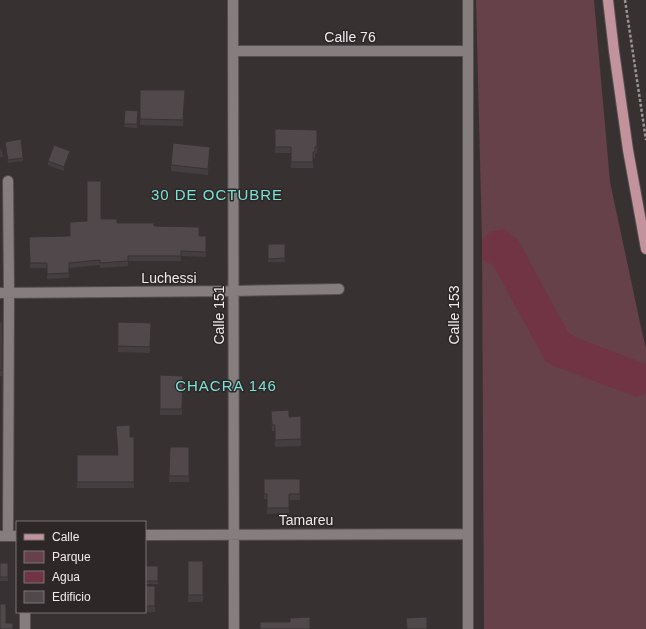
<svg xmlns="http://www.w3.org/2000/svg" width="646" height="629" font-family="Arial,sans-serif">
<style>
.green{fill:#664149}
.water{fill:#703444}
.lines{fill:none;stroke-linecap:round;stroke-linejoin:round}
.minor-casing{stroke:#554f50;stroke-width:12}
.major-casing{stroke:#554f50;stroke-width:12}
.path{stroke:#999394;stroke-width:2.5;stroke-dasharray:3 2;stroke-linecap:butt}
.minor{stroke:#857d7e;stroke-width:10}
.major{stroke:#c3939d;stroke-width:10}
.wall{fill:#453e40}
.shaded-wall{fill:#383234}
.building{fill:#50484a;stroke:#383234}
.labels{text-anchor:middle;stroke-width:3;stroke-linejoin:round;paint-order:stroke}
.street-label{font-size:14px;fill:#efeaeb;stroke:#2e2728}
.neighbourhood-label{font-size:15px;letter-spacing:1px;fill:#7be3d6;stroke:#2e2728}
</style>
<rect width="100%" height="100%" fill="#383132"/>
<!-- green -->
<path class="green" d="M476,0H594L610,182L642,332L646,348V629H484L482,241Z"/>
<!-- water -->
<path class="water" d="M505,229L518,240L568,332L575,337L646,364V393L637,397L554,366L546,362L493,265L482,259V241L490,232Z"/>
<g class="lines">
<defs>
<path id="minor" d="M233,0L234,629
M468,0V629
M233,51H468
M8,181L9,293L8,536
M0,293L233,291L339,289
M145,535L468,534
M0,536H17
M25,612V629"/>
<path id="major" d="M608,0L614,51L628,150L646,249"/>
</defs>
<!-- minor casing -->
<use href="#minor" class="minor-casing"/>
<!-- major casing -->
<use href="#major" class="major-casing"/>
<!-- path -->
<path class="path" d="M625,0L646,140"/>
<!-- minor -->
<use href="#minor" class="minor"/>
<!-- major -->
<use href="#major" class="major"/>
</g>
<!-- wall -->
<path class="wall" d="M140,90H185L183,126L140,125Z
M125,110L138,111L137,128L124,127Z
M275,129L317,130V153H315V158H313V168H291V153H275Z
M5,142L23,158V161L8,163Z
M0,146L3,154V157H0Z
M70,154L64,171L48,165V161Z
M210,154L208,175L171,171V165Z
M101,219L117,223L154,226L199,236H206V257L181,256V261H128V266L100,268V265L69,268V278L47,279V268H30L29,237L70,236L87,221Z
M268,244H285V262H268Z
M0,322H2V376H0Z
M118,322L151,323L150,353L118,352Z
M160,375L183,376L182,415H160Z
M271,411L289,417L301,416V446L275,447V431H272Z
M130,437H134V488H77V455H117Z
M170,447H189V482H169Z
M264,479H300V500H289V513L267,514V499H264Z
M188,561H203V602H188Z
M0,563H8V581H0Z
M145,566H158V584H145Z
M145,586H155V612H132H145Z"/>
<!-- shaded-wall -->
<path class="shaded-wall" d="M210,147V154L208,175V169Z
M70,151V154L64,171V167Z"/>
<!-- building -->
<path class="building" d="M140,90H185L183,120L140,119Z
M125,110L138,111L137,124H124Z
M275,129L317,130V147H315V152H313V162H291V147H275Z
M21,139L23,158L8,160L5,142Z
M173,143L210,147L208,169L171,165Z
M54,145L70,151L64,167L48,161Z
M0,146L3,154H0Z
M87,181H101V219H117V223H154V226L199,227V236H206V252L181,251V256H128V261L100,263V260L69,263V273L47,274V263H30L29,237L70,236V222L87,221Z
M268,244H285V258L268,259Z
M0,322H2V370H0Z
M118,322L151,323L150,347L118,346Z
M160,375L183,376L182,409H160Z
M289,410V417L301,416V439L275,440V425H272L271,411Z
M130,425V437H134V482H77V455H118L116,426Z
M170,447H189V476H169Z
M264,479H300V494H289V508H267V494H264Z
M188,561H203V595H188Z
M0,563H8V577H0Z
M145,566H158V581H145Z
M145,586H155V606H145Z
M0,604H6V623H13V629H0Z
M310,617V629H260V622H290V618Z
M427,617V629H407L406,618Z"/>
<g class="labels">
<!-- street labels -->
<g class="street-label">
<text x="350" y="42">Calle 76</text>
<text x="169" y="283">Luchessi</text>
<text transform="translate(219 315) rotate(-90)" y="5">Calle 151</text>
<text transform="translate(454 315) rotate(-90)" y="5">Calle 153</text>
<text x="306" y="525">Tamareu</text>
</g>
<!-- neighbourhood labels -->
<g class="neighbourhood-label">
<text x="217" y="200">30 DE OCTUBRE</text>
<text x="226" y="391">CHACRA 146</text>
</g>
</g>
<!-- legend -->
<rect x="16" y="521" width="130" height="92" fill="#2e2728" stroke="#7b7576"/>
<rect x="24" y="534" width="20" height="6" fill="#c3939d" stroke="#7b7576"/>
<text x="52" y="541" font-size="12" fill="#efeaeb">Calle</text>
<rect x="24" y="551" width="20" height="12" fill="#664149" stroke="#7b7576"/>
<text x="52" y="561" font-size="12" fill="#efeaeb">Parque</text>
<rect x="24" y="571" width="20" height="12" fill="#703444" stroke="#7b7576"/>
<text x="52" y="581" font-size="12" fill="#efeaeb">Agua</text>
<rect x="24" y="591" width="20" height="12" fill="#50484a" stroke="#7b7576"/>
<text x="52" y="601" font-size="12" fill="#efeaeb">Edificio</text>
</svg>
